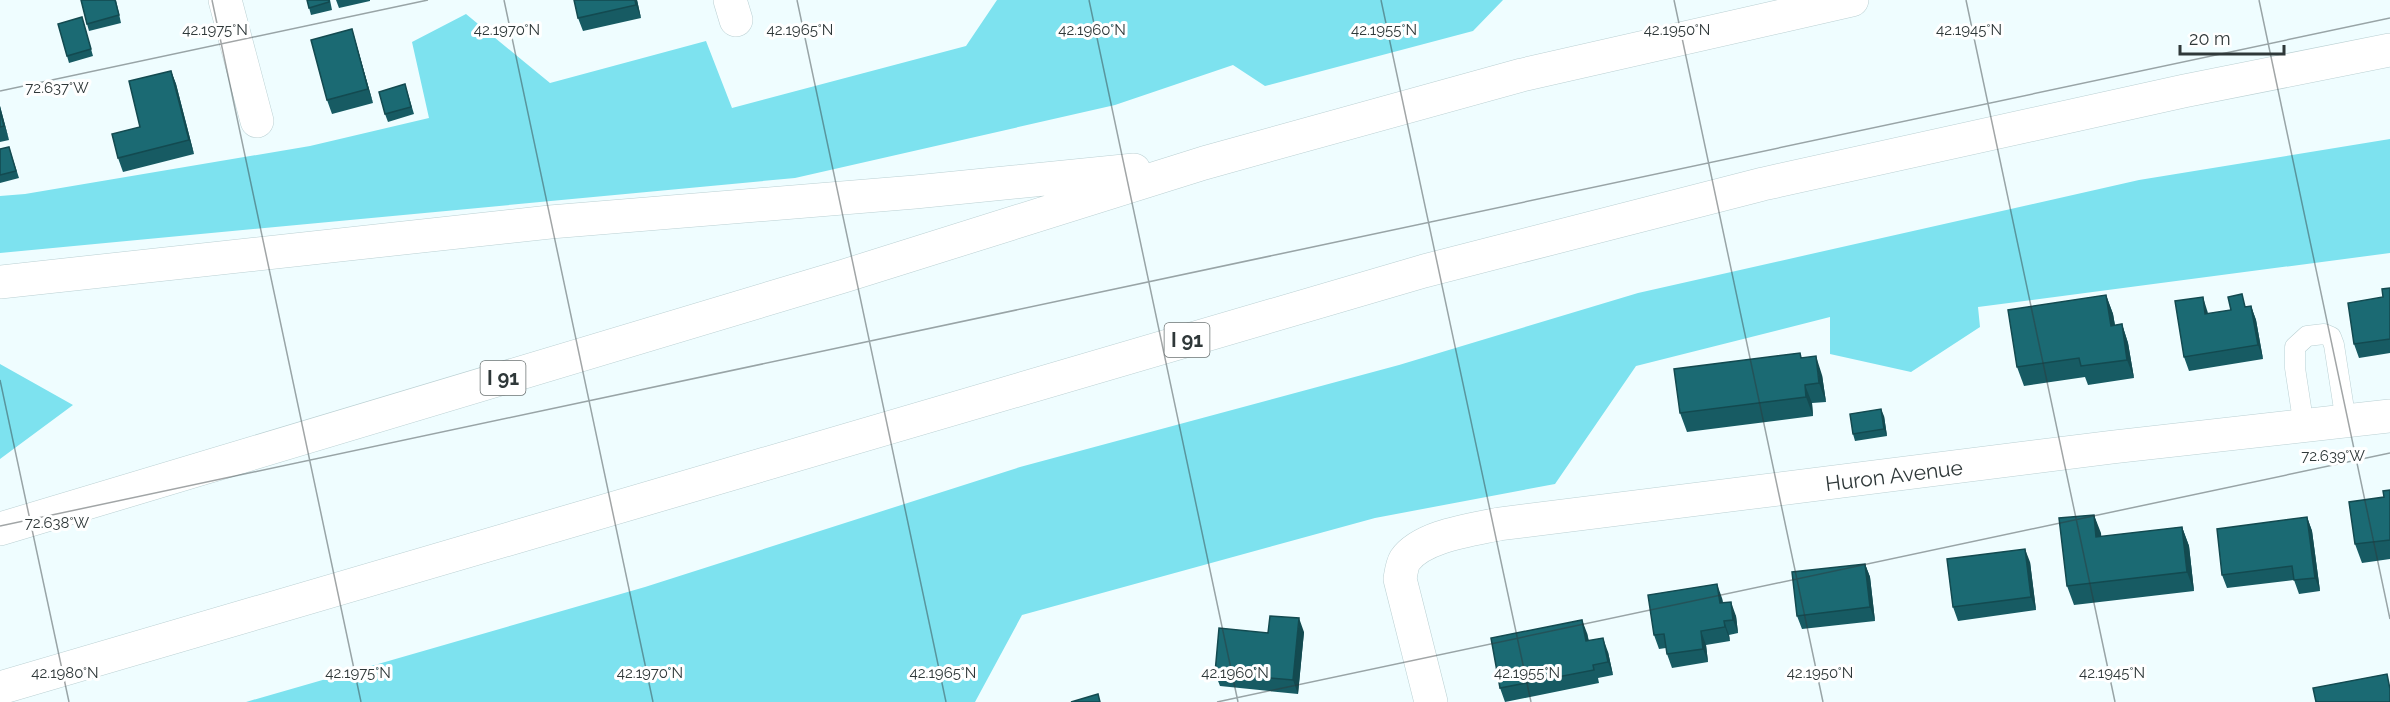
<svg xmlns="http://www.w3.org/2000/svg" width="2390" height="702" font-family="Raleway,sans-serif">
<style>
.green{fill:#7de2ef}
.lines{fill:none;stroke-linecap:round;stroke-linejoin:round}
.service-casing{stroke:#bad0d3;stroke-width:21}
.minor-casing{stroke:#bad0d3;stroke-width:34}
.motorway-casing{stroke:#bad0d3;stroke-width:34}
.service{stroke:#fff;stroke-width:20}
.minor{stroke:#fff;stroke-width:33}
.motorway{stroke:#fff;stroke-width:33}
.wall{fill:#175b63}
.shaded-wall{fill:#134a50}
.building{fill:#1b6a73;stroke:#134a50;stroke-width:1.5}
.ticks{fill:none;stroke:#2f3839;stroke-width:1.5;stroke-opacity:0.45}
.labels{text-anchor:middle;stroke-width:6;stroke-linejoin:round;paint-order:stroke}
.shield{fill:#fff;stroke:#6d7474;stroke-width:1.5}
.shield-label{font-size:20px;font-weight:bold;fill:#2f3839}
.street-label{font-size:21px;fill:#2f3839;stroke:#fff}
.ticks-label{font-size:15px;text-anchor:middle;fill:#2f3839;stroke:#fff;stroke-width:6;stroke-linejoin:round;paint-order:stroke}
</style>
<rect width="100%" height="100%" fill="#effdff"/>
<!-- green -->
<path class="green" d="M997,0H1503L1473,31L1265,86L1233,65L1115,105L795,178L0,253V196L25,194L310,146L429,118L412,42L466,14L550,83L706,41L732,108L966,46Z
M2390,139V253L1978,307L1980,327L1911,372L1830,354V317L1636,366L1555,484L1375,518L1022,615L975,702H246L645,587L1020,467L1399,365L1638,293L2139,180Z
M0,364L73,405L0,459Z"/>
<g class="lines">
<defs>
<path id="service" d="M2304,427L2295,368V347L2307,336L2324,334L2331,337L2334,345L2346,422"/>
<path id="minor" d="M225,0L257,121
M730,0L736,20
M1431,702L1400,579C1401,573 1402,565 1405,560C1422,536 1471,530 1499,524L2113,447L2390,416"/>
<path id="motorway" d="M0,282L550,222L915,192L1134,170
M0,529L844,276L1204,163L1522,75L1852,0
M0,688L1424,271L1763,184L2184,91L2390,50"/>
</defs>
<!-- service casing -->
<use href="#service" class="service-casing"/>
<!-- minor casing -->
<use href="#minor" class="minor-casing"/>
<!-- motorway casing -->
<use href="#motorway" class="motorway-casing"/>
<!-- service -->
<use href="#service" class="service"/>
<!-- minor -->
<use href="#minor" class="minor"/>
<!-- motorway -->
<use href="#motorway" class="motorway"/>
</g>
<!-- wall -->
<path class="wall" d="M116,0L121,23L89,31L87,24Z
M307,0H330L332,10L311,15Z
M336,0H370V1L339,8Z
M637,0L641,18L583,31L578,18Z
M82,17L93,56L69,63L67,56Z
M352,29L356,43L373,103L332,114L327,100Z
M171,71L176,84L194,154L123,172L118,158L140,127Z
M405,84L414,114L388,122L385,114Z
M0,106L9,140L0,142Z
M9,147L19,178L0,183V149Z
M2390,288V353L2359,358L2354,344Z
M2106,295L2113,314L2115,325L2122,324L2128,343L2134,378L2088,385L2085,377L2024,386L2017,367Z
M2251,306L2256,320L2263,359L2189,371L2184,357L2207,310L2208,314Z
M1822,375L1826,402L1812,403L1813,416L1687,432L1680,413Z
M1884,416L1887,436L1855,441L1853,434Z
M2390,490V559L2362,563L2355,544Z
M2094,515L2101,537L2182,527L2189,546L2194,591L2074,605L2067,586Z
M2307,517L2312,531L2320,591L2299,594L2294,580L2227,588L2222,575Z
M2030,562L2036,610L1958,621L1953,607Z
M1865,564L1870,577L1875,621L1802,629L1797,616Z
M1722,598L1723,603L1736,616L1738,633L1729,635L1730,641L1706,645L1708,662L1672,668L1667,654L1666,648L1659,649L1654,635Z
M1304,632L1298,694L1220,686L1215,673L1268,633Z
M1587,633L1589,641L1608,652L1613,675L1598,678L1599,683L1505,702L1500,688Z"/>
<!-- shaded-wall -->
<path class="shaded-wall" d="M635,0H637L641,18L636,5Z
M352,29L356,43L373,103L368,89Z
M171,71L176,84L194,154L189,140Z
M0,106L9,140L0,111Z
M2106,295L2113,314L2118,344L2111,326Z
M2203,297L2207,310L2210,328L2205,314Z
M2251,306L2256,320L2263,359L2258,345Z
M2122,324L2128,343L2134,378L2127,360Z
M1816,356L1822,375L1826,402L1819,383Z
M1805,385L1812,403L1813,416L1806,397Z
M1881,409L1884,416L1887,436L1884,429Z
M2094,515L2101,533L2103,556L2096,537Z
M2307,517L2312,531L2320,591L2315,578Z
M2182,527L2189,546L2194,591L2187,572Z
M2025,549L2030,562L2036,610L2031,597Z
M1865,564L1870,577L1875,621L1870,607Z
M1717,584L1722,598L1725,617L1720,603Z
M1731,602L1736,616L1738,633L1733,620Z
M1299,618L1304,632L1298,694L1293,680Z
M1582,620L1587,633L1591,655L1586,641Z
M1724,621L1729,635L1730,641L1725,627Z
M1701,631L1706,645L1708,662L1703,649Z
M1603,638L1608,652L1613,675L1608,662Z"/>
<!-- building -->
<path class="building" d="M81,0H115L119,15L87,24Z
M307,0H329V2L309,8Z
M574,0H635L636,5L578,18Z
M82,17L91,49L67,56L58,24Z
M352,29L368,89L327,100L311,40Z
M171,71L189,140L118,158L112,134L140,127L129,81Z
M405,84L411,107L385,114L379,92Z
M0,111L4,126L0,127Z
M9,147L16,171L0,175V149Z
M2390,288V339L2354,344L2348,303L2383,297L2382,289Z
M2242,294L2245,307L2251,306L2258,345L2184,357L2175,301L2203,297L2205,314L2231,310L2228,297Z
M2106,295L2111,326L2122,324L2127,360L2081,366L2079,358L2017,367L2008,310Z
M1800,353L1801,358L1816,356L1819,383L1805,385L1806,397L1680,413L1674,369Z
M1881,409L1884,429L1853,434L1850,414Z
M2390,490V540L2355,544L2349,502L2384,497L2383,491Z
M2094,515L2096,537L2182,527L2187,572L2067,586L2059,518Z
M2307,517L2315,578L2294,580L2292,566L2222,575L2217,529Z
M2025,549L2031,597L1953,607L1947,559Z
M1865,564L1870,607L1797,616L1792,572Z
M1717,584L1720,603L1731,602L1733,620L1724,621L1725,627L1701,631L1703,649L1667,654L1664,634L1654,635L1648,595Z
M1270,616L1299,618L1293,680L1215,673L1219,628L1268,633Z
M1582,620L1586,641L1603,638L1608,662L1593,665L1594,670L1500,688L1491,638Z
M2387,674L2390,689V702H2316L2313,688Z
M1098,694L1100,702H1071Z"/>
<!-- ticks -->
<path class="ticks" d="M212,0L361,702M504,0L653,702M797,0L946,702M1089,0L1238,702M1381,0L1531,702M1674,0L1823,702M1966,0L2115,702M2259,0L2390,619M0,91L428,0M0,380L69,702M0,526L2390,18M1217,702L2390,453"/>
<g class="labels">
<!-- shield labels -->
<g class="shield">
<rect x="1164.5" y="323" width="45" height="34" rx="4.5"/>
<rect x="480.5" y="361" width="45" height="34" rx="4.5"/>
</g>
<g class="shield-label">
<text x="1187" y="347">I 91</text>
<text x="503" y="385">I 91</text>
</g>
<!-- street labels -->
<g class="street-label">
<text transform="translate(1894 476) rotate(-7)" y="7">Huron Avenue</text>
</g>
</g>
<g class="ticks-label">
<text x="215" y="35">42.1975°N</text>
<text x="507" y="35">42.1970°N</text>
<text x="800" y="35">42.1965°N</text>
<text x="1092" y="35">42.1960°N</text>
<text x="1384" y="35">42.1955°N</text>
<text x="1677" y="35">42.1950°N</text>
<text x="1969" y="35">42.1945°N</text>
<text x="57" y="93">72.637°W</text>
<text x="2333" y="461">72.639°W</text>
<text x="57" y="528">72.638°W</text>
<text x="65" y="678">42.1980°N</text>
<text x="358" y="678">42.1975°N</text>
<text x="650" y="678">42.1970°N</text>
<text x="943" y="678">42.1965°N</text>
<text x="1235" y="678">42.1960°N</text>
<text x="1527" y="678">42.1955°N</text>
<text x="1820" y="678">42.1950°N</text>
<text x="2112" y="678">42.1945°N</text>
</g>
<!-- scale -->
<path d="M2180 45v9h104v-9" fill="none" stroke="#2f3839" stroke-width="3"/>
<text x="2189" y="45" font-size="18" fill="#2f3839" stroke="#ffffff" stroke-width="4.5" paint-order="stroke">20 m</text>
</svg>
